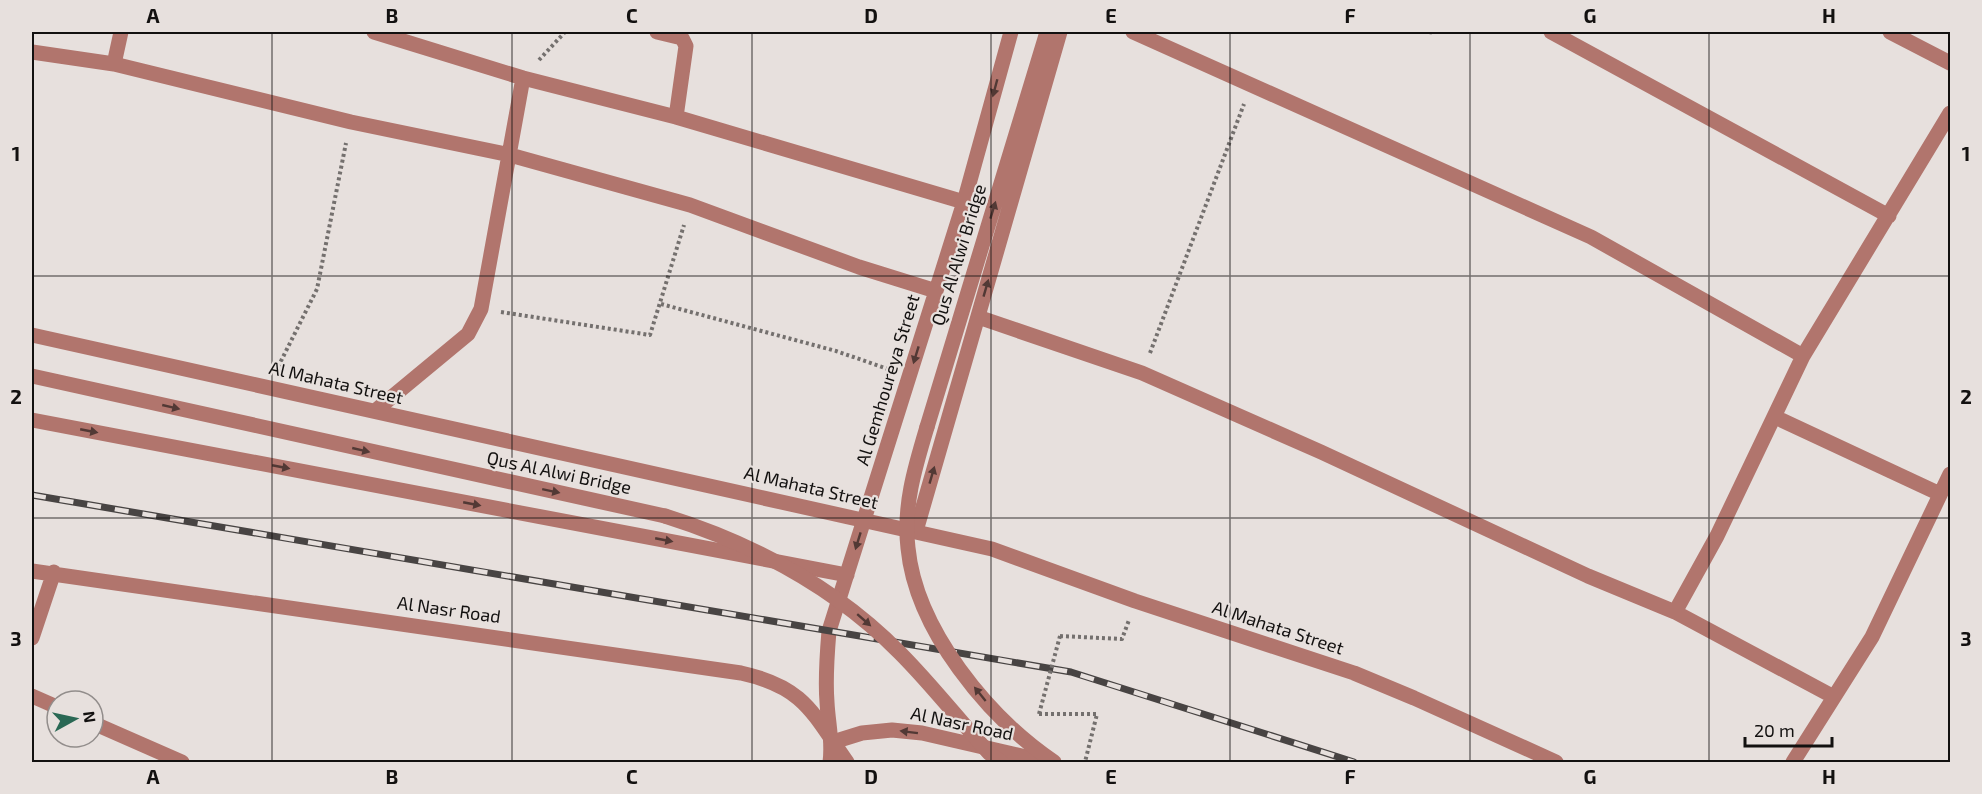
<svg xmlns="http://www.w3.org/2000/svg" width="1982" height="794" font-family="'Exo 2',sans-serif">
<style>
.lines{fill:none;stroke-linecap:round;stroke-linejoin:round}
.path{stroke:#74706e;stroke-width:4;stroke-dasharray:3 3;stroke-linecap:butt}
.minor{stroke:#b1756d;stroke-width:15}
.rail-casing{stroke:#484443;stroke-width:7}
.rail{stroke:#e7e0dd;stroke-width:4.5;stroke-dasharray:14;stroke-linecap:butt}
.path-bridge{stroke:#74706e;stroke-width:4;stroke-dasharray:3 3;stroke-linecap:butt}
.minor-bridge{stroke:#b1756d;stroke-width:15}
.oneway{fill:#523935}
.grid{fill:none;stroke:#131110;stroke-width:1.5;stroke-opacity:0.55}
.labels{text-anchor:middle;stroke-width:4.5;stroke-linejoin:round;paint-order:stroke}
.street-label{font-size:18px;fill:#131110;stroke:#e7e0dd}
.neatline{fill:none;stroke:#131110;stroke-width:2}
.grid-label{font-size:20px;text-anchor:middle;font-weight:bold;fill:#131110}
</style>
<rect width="100%" height="100%" fill="#e7e0dd"/>
<g class="lines">
<!-- path -->
<path class="path" d="M1429,32L1434,33
M539,60L565,32
M661,304L836,351L888,369
M501,312L650,335L684,225
M1150,353L1244,104
M278,367L317,289L346,143
M1060,636L1122,639L1129,620
M1039,714H1097L1085,762"/>
<!-- minor -->
<path class="minor" d="M374,32L523,78L676,117L964,202
M657,32L682,38L686,46L676,117
M1133,32L1591,237L1803,356
M1551,32L1889,216
M1890,32L1950,63
M32,52L114,64L351,122L510,155L690,205L859,267L936,291
M114,64L121,32
M978,317L1142,373L1321,452L1588,576L1675,612L1834,697
M32,335L992,549L1135,601L1354,673L1414,698L1556,762
M32,376L665,516
M375,411L468,334L481,309L523,78
M1775,417L1940,494
M32,420L847,575
M927,427L1047,32
M916,531L1060,32
M32,571L741,673C804,687 812,712 847,762
M1675,612L1717,536L1803,356L1950,113
M32,638L54,572
M32,696L57,707
M93,723L182,762
M833,742L862,733L892,730L922,733L1048,762
M830,762C833,741 828,723 827,702C825,678 827,655 829,631L964,202L1011,32
M1793,762L1872,637L1950,474"/>
<defs>
<path id="rail" d="M32,495L1071,672L1354,762"/>
</defs>
<!-- rail casing -->
<use href="#rail" class="rail-casing"/>
<!-- rail -->
<use href="#rail" class="rail"/>
<!-- path-bridge -->
<path class="path-bridge" d="M1039,714L1060,636"/>
<!-- minor-bridge -->
<path class="minor-bridge" d="M927,427C915,467 903,506 908,548C916,630 988,717 1054,762
M665,516C754,544 834,586 900,653C931,684 959,720 989,753L1001,762"/>
</g>
<!-- one-way arrows -->
<defs><path id="oneway-solid" d="M-6-.8H1V-3.2L6.5 0L1 3.2V.8H-6Z" transform="scale(1.5)"/></defs>
<g class="oneway">
<use href="#oneway-solid" transform="translate(995 88) rotate(105)"/>
<use href="#oneway-solid" transform="translate(993 210) rotate(-73)"/>
<use href="#oneway-solid" transform="translate(986 288) rotate(-74)"/>
<use href="#oneway-solid" transform="translate(916 355) rotate(107)"/>
<use href="#oneway-solid" transform="translate(171 407) rotate(13)"/>
<use href="#oneway-solid" transform="translate(89 431) rotate(11)"/>
<use href="#oneway-solid" transform="translate(361 450) rotate(13)"/>
<use href="#oneway-solid" transform="translate(281 467) rotate(11)"/>
<use href="#oneway-solid" transform="translate(932 475) rotate(-74)"/>
<use href="#oneway-solid" transform="translate(551 491) rotate(12)"/>
<use href="#oneway-solid" transform="translate(472 504) rotate(11)"/>
<use href="#oneway-solid" transform="translate(664 540) rotate(11)"/>
<use href="#oneway-solid" transform="translate(858 541) rotate(107)"/>
<use href="#oneway-solid" transform="translate(864 620) rotate(41)"/>
<use href="#oneway-solid" transform="translate(980 694) rotate(-129)"/>
<use href="#oneway-solid" transform="translate(909 732) rotate(-173)"/>
</g>
<!-- grid -->
<path class="grid" d="M272,32V762M512,32V762M752,32V762M991,32V762M1230,32V762M1470,32V762M1709,32V762M32,276H1950M32,518H1950"/>
<g class="labels">
<!-- street labels -->
<g class="street-label">
<text transform="translate(959 255) rotate(-73)" y="6">Qus Al Alwi Bridge</text>
<text transform="translate(888 380) rotate(-73)" y="6">Al Gemhoureya Street</text>
<text transform="translate(336 383) rotate(13)" y="6">Al Mahata Street</text>
<text transform="translate(559 473) rotate(12)" y="6">Qus Al Alwi Bridge</text>
<text transform="translate(811 488) rotate(13)" y="6">Al Mahata Street</text>
<text transform="translate(449 610) rotate(8)" y="6">Al Nasr Road</text>
<text transform="translate(1278 628) rotate(18)" y="6">Al Mahata Street</text>
<text transform="translate(962 724) rotate(12)" y="6">Al Nasr Road</text>
</g>
</g>
<!-- border -->
<rect width="1982" height="794" fill="none" stroke="#e7e0dd" stroke-width="66"/>
<!-- north arrow -->
<g transform="translate(75 719) rotate(82)"><circle r="28" fill="#e7e0dd" stroke="#928d8b" stroke-width="1.5"/>
<path d="M0-4.5L10 22L0 15L-10 22Z" fill="#2a6854"/>
<text y="-9" font-size="16" font-weight="bold" text-anchor="middle" fill="#131110">N</text>
</g>
<!-- scale -->
<path d="M1745 737v9h87v-9" fill="none" stroke="#131110" stroke-width="3"/>
<text x="1754" y="737" font-size="18" fill="#131110" stroke="#e7e0dd" stroke-width="4.5" paint-order="stroke">20 m</text>
<rect x="33" y="33" width="1916" height="728" class="neatline"/>
<g class="grid-label">
<text x="153" y="23">A</text>
<text x="392" y="23">B</text>
<text x="632" y="23">C</text>
<text x="871" y="23">D</text>
<text x="1111" y="23">E</text>
<text x="1350" y="23">F</text>
<text x="1590" y="23">G</text>
<text x="1829" y="23">H</text>
<text x="16" y="161">1</text>
<text x="1966" y="161">1</text>
<text x="16" y="404">2</text>
<text x="1966" y="404">2</text>
<text x="16" y="646">3</text>
<text x="1966" y="646">3</text>
<text x="153" y="784">A</text>
<text x="392" y="784">B</text>
<text x="632" y="784">C</text>
<text x="871" y="784">D</text>
<text x="1111" y="784">E</text>
<text x="1350" y="784">F</text>
<text x="1590" y="784">G</text>
<text x="1829" y="784">H</text>
</g>
</svg>
